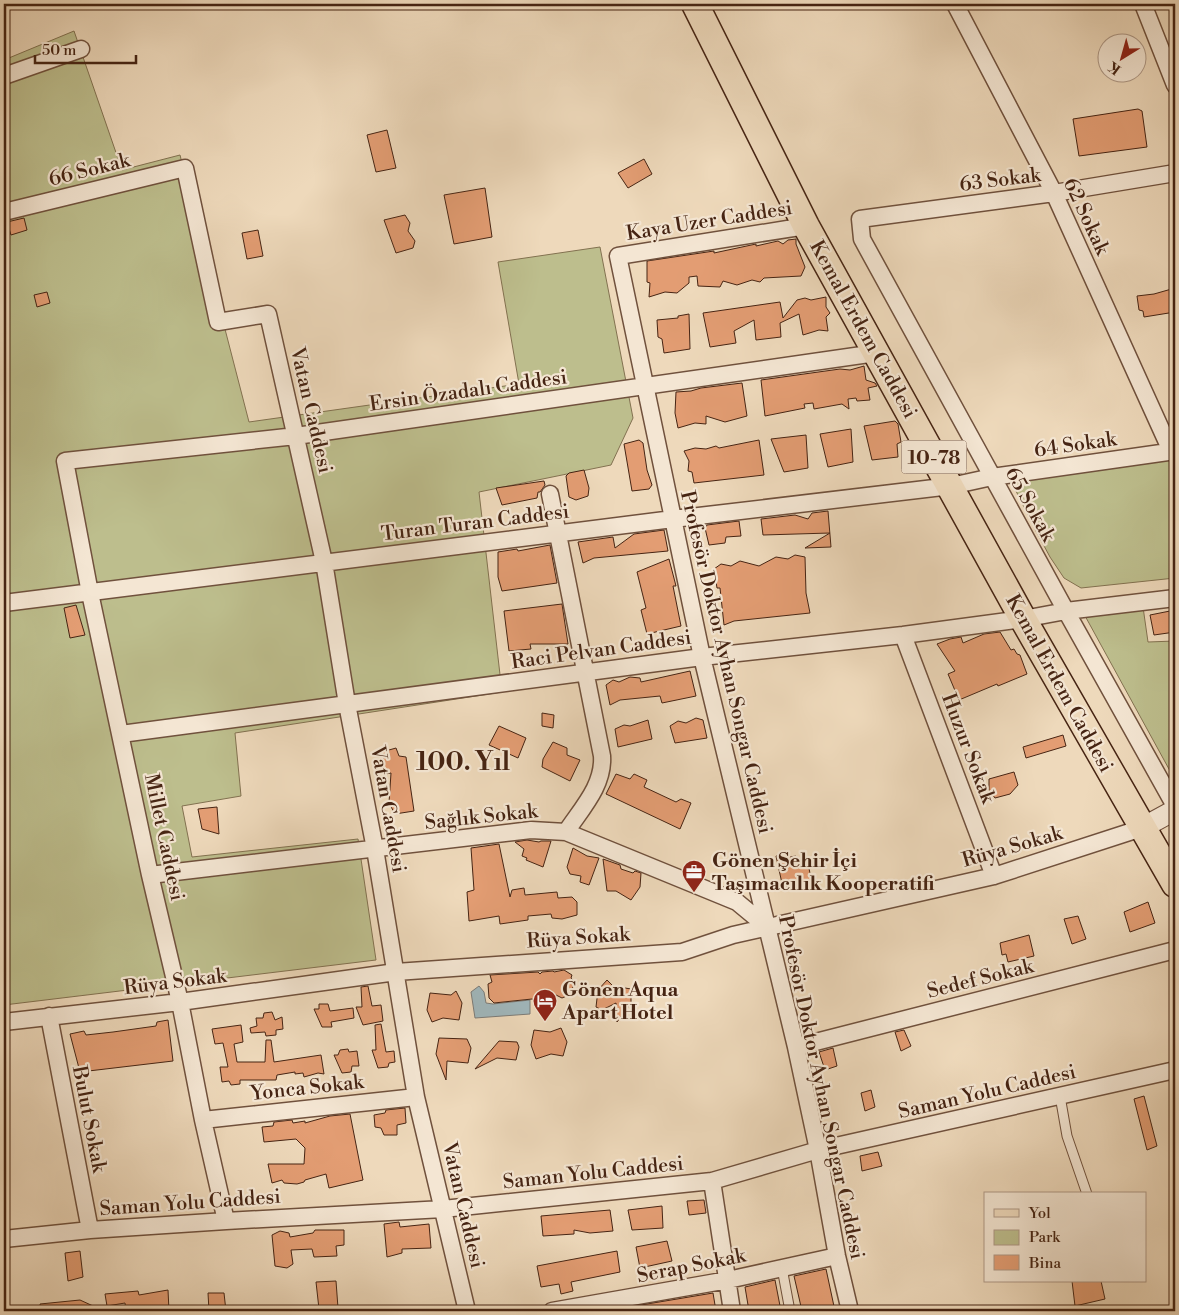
<svg xmlns="http://www.w3.org/2000/svg" width="1179" height="1315" font-family="'Libre Bodoni',serif">
<style>
.green{fill:#bdbe8d;stroke:#827150}
.water{fill:#a0b7bc;stroke:#7c7c78}
.building{fill:#e39d73;stroke:#462413}
.lines{fill:none;stroke-linecap:round;stroke-linejoin:round}
.service-casing{stroke:#70513d;stroke-width:11}
.minor-casing{stroke:#70513d;stroke-width:19}
.tertiary-casing{stroke:#70513d;stroke-width:22}
.primary-casing{stroke:#462413;stroke-width:29}
.service{stroke:#f4e6d3;stroke-width:9}
.minor{stroke:#f4e6d3;stroke-width:16}
.tertiary{stroke:#f4e6d3;stroke-width:20}
.primary{stroke:#eed9bb;stroke-width:26}
.labels{text-anchor:middle;stroke-width:4.5;stroke-linejoin:round;paint-order:stroke}
.shield{fill:#f4e6d3;stroke:#7a5e4d;stroke-width:1}
.shield-label{font-size:19px;font-weight:bold;fill:#462413}
.street-label{font-size:20px;fill:#462413;stroke:#f4e6d3}
.poi-label{font-size:20px;font-weight:bold;fill:#462413;stroke:#f4e6d3;text-anchor:start}
.district-label{font-size:25px;font-weight:bold;fill:#462413;stroke:#f4e6d3}
</style>
<rect width="100%" height="100%" fill="#eed9bb"/>
<filter id="stains"><feTurbulence type="fractalNoise" baseFrequency=".004" numOctaves="4"/><feColorMatrix values="0 0 0 0 .2 0 0 0 0 .09 0 0 0 0 .02 0 0 0 .5 -.17"/></filter>
<radialGradient id="worn" r=".72"><stop offset=".6" stop-color="#630" stop-opacity="0"/><stop offset="1" stop-color="#630" stop-opacity=".3"/></radialGradient>
<!-- green -->
<path class="green" d="M74,31L122,170L180,155L249,422L519,384L498,262L600,247L633,418L611,465L479,492L502,692L235,733L241,796L182,806L192,857L358,839L376,960L4,1005V60Z
M1175,457V578L1081,588L1064,578L1050,557L1036,531L1015,489L1013,480Z
M1143,607L1148,642L1175,641V780L1084,614Z"/>
<!-- water -->
<path class="water" d="M479,986L484,992L486,1003L493,1004L530,1000V1014L475,1018L471,992Z"/>
<!-- building -->
<path class="building" d="M1138,109L1142,111L1147,147L1079,156L1073,119Z
M387,130L396,168L376,172L367,135Z
M644,159L652,174L628,188L618,173Z
M485,188L492,237L454,244L444,195Z
M405,215L410,223L408,231L415,241L413,248L396,253L384,220Z
M24,218L27,230L11,235L7,222Z
M258,230L263,256L247,259L242,233Z
M796,239V244L805,267L801,276L764,278L760,282L752,280L737,285L723,281L720,287L698,286L697,276L689,277V283L677,293L665,292L649,297L650,283L647,282V261L714,251V253L756,244V246L778,241L783,244L788,240Z
M1175,288V312L1144,317L1143,311L1139,310L1137,296L1154,294Z
M47,292L50,303L37,307L34,295Z
M826,297V307L830,313L826,317L828,331L819,330L803,335L799,314L780,323L781,337L756,340L754,320L734,331L736,343L710,347L703,313L780,302L783,318L797,300L805,298L811,300Z
M689,314L690,349L664,353L662,339L658,337L657,320L678,318V316Z
M864,366L866,380L875,383L877,386L868,388L870,400L857,401L856,398L848,399L849,409L842,404L814,409L813,403L804,404L805,408L765,416L761,380L840,369L850,370Z
M742,383L747,416L725,422L706,416V424L695,423L678,428L675,413L676,392L691,391L701,388Z
M895,421L898,424L901,442L897,444L898,457L872,460L864,426Z
M851,429L853,462L828,467L820,434Z
M806,435L808,468L784,472L771,439Z
M639,440L643,443L647,470L652,485L649,489L632,491L624,444Z
M759,440L764,475L694,483L692,472L688,471L689,461L684,451L695,448L706,449L716,446L719,448Z
M584,470L589,488L588,496L576,500L569,497L566,476L569,473Z
M544,481L545,485L540,492H538L537,498L502,505L496,488Z
M828,511L831,547L805,548L830,533L763,535L761,519L795,515L808,519L812,513Z
M739,521L741,536L726,537L725,543L709,545L705,528L707,525Z
M664,530L668,551L594,558L583,563L578,542L613,537L615,548L634,534Z
M550,545L557,583L502,591L498,577V552L517,549L518,551Z
M795,555L805,557L806,593L810,613L734,621L724,625L720,588H717L714,569L721,564L731,566L740,561L759,566L776,557L788,559Z
M669,559L676,586H673L681,626L647,634L641,610L646,608L637,572Z
M562,604L568,644H530L531,649L509,651L504,611Z
M76,605L85,635L70,638L64,608Z
M1175,610V632L1154,635L1150,615Z
M1000,632L1011,650L1014,649L1017,654L1020,655L1027,674L998,686L997,684L959,700L948,674L955,671L937,644L950,639L961,637L963,643L984,634Z
M690,671L696,696L662,703L660,696L620,700L610,705L606,685L613,680L619,682L630,677L640,678L641,682Z
M542,713L554,715L553,728L542,726Z
M696,718L703,720L707,738L675,743L670,726L678,721L686,723Z
M648,720L652,739L618,747L615,729L624,725L630,726Z
M499,726L526,738L518,758L489,745Z
M1063,735L1066,746L1026,758L1023,747Z
M553,742L567,748V755L580,760L570,781L542,767L543,759Z
M396,748L399,756L406,757L414,811L395,814L389,803L391,773L385,774L382,752Z
M1014,772L1018,785L1010,794L995,798L989,790V779Z
M616,774L630,779L634,774L647,780L644,787L676,802L681,799L691,803L680,829L606,794Z
M217,807L219,834L202,829L198,809Z
M527,840L539,842L541,841H551L543,867L526,860L527,858L522,856L524,849L515,842Z
M499,844L510,897L512,890L524,888L525,895L557,892L558,898L572,897L577,902V915L562,919L552,918L551,914L528,916V920L500,924L499,916L469,921L467,892L474,890L471,848Z
M573,848L587,856L599,858L589,885L580,882L581,876L570,874L567,867Z
M787,854L790,857L796,856L799,860L807,859L811,878L809,881L783,888L776,856Z
M603,859L620,865L621,869L633,873L635,871L641,873L640,887L631,900L616,891H607Z
M1148,902L1155,923L1130,932L1124,912Z
M1078,916L1086,939L1072,944L1064,919Z
M1029,935L1034,956L1008,962L1006,954L1002,955L1000,943Z
M564,970L572,975L571,978L575,983L569,995L562,998L556,995L544,1002L532,999L494,1003L489,998L488,984L492,982L490,975L538,972L540,974L542,972L553,971L554,972Z
M607,980L613,986L631,989V1003L617,1022L616,1003L602,1010L596,1007L598,990Z
M368,986L372,1006L381,1005L383,1021L363,1025L356,1007H362L361,987Z
M456,991L462,1003L459,1020L443,1018L432,1022L427,1010L430,993L451,995Z
M319,1004H328L330,1011L353,1008L354,1018L331,1022L332,1027H322L314,1009H319Z
M272,1012L275,1020L282,1017L283,1029L276,1030V1035L266,1036L265,1032L251,1033L250,1028L257,1026L256,1018H263L264,1013Z
M168,1020L173,1061L80,1072L70,1034L84,1031L86,1035L113,1032L156,1026L157,1022Z
M381,1024L386,1052L394,1051L395,1062L389,1063L388,1067L378,1068L372,1050H376L375,1025Z
M241,1025L243,1042L234,1044L237,1062H265L266,1040H271L274,1062L321,1055L324,1074L318,1073L304,1077L303,1073L295,1074V1072L277,1075L276,1080H240V1084L231,1085L229,1081L222,1082L220,1067H228L223,1043L215,1044L212,1029Z
M561,1028L567,1042L563,1056L551,1054L536,1059L531,1045L534,1030L550,1032Z
M904,1030L911,1046L901,1051L895,1032Z
M439,1038L467,1039L471,1048L468,1063L447,1061L446,1080L436,1054Z
M499,1041L517,1042L519,1047L516,1060L497,1058L475,1069Z
M833,1048L837,1066L825,1070L819,1052Z
M348,1049L349,1052L357,1051L359,1066H352L351,1072L342,1073L334,1055H338L340,1050Z
M871,1090L875,1107L865,1111L861,1093Z
M1144,1096L1157,1146L1147,1150L1134,1099Z
M405,1108L406,1123L397,1125V1135H384L381,1128L375,1127L374,1115L385,1113L386,1110Z
M350,1114L363,1180L329,1188L326,1174L305,1180L304,1182L297,1184L284,1183L282,1180L272,1183L268,1164H304L305,1148L296,1139L264,1142L262,1127L273,1126L274,1122L292,1120L293,1123L305,1121V1123L330,1116Z
M878,1152L882,1166L862,1171L860,1156Z
M704,1200L706,1213L689,1215L687,1201Z
M662,1206L663,1228L632,1230L628,1210Z
M610,1210L613,1231L590,1233L574,1230V1234L543,1236L541,1216Z
M399,1222L400,1227L429,1224L431,1248L402,1249V1253L387,1257L384,1224Z
M315,1230H344V1245L336,1246L337,1256L314,1257L312,1249L291,1250L293,1264L287,1268L275,1266L272,1235L280,1231L289,1233L290,1237L313,1233Z
M667,1241L672,1261L640,1268L636,1247Z
M80,1251L83,1277L68,1281L65,1253Z
M617,1251L620,1272L571,1282L573,1291L561,1294L559,1284L541,1287L537,1266Z
M826,1269L835,1311H802L794,1276Z
M775,1280L781,1311H749L745,1287Z
M336,1281L338,1308L319,1309L316,1282Z
M1072,1281H1101L1105,1299L1075,1306Z
M168,1290L169,1311H126L125,1303L107,1306L105,1294L138,1291L139,1295Z
M208,1293H224L226,1311H209Z
M713,1293L716,1311H642L641,1305Z
M80,1300L104,1311H41L40,1304Z"/>
<g class="lines">
<defs>
<path id="service" d="M1060,1096L1067,1136L1087,1194
M782,1268L790,1311"/>
<path id="minor" d="M955,4L1054,193L1171,451
M1143,4L1175,85
M4,76L81,49
M1175,173L1054,193L860,219L862,239L1066,611L1175,806
M4,212L185,168L218,322L268,314L324,562L347,704L375,849L416,1097L467,1311
M806,226L618,256L702,657L796,1047L818,1150L837,1256L850,1311
M550,494L602,756C604,785 582,808 566,832
M4,603L673,519L951,486L992,477L1175,451
M903,635L994,876
M121,734L702,657L903,635L1023,619L1066,611L1175,598
M150,875L531,830L566,832L737,902L766,926
M49,1016L90,1230
M4,1022L180,1002L396,972L682,952L733,935L994,876L1142,828
M796,1047L1175,950
M203,1120L416,1097
M712,1181L732,1311
M226,1221L203,1120L180,1002L150,875L90,593L65,461L296,436L876,353
M4,1239L90,1230L226,1221L443,1209L712,1181L818,1150L1175,1070
M552,1311L728,1280L837,1256"/>
<path id="tertiary" d="M1142,828L1175,810"/>
<path id="primary" d="M695,4L806,226L1023,619L1175,884"/>
</defs>
<!-- service casing -->
<use href="#service" class="service-casing"/>
<!-- minor casing -->
<use href="#minor" class="minor-casing"/>
<!-- tertiary casing -->
<use href="#tertiary" class="tertiary-casing"/>
<!-- primary casing -->
<use href="#primary" class="primary-casing"/>
<!-- service -->
<use href="#service" class="service"/>
<!-- minor -->
<use href="#minor" class="minor"/>
<!-- tertiary -->
<use href="#tertiary" class="tertiary"/>
<!-- primary -->
<use href="#primary" class="primary"/>
</g>
<!-- icons -->
<defs>
<symbol id="office-pin" viewBox="-11 -11 22 30"><path d="M0 17L-7.5 6A9.5 9.5 0 1 1 7.5 6Z" fill="#8f2418" stroke="#f4e6d3"/><path d="M-6-3h4V-5.5h4V-3h4V5H-6ZM-1-4.5V-3h2v-1.5ZM-6 0V1H6V0Z" fill="#fff"/></symbol>
<symbol id="hotel-pin" viewBox="-11 -11 22 30"><path d="M0 17L-7.5 6A9.5 9.5 0 1 1 7.5 6Z" fill="#8f2418" stroke="#f4e6d3"/><path d="M-6-4.5h1.5V1H6V5H4.5V3h-9V5H-6ZM-4 0a1.8 1.8 0 1 1 3.6 0ZM.5 0V-2.5h3Q6-2.5 6 0Z" fill="#fff"/></symbol>
</defs>
<g fill-rule="evenodd">
<use href="#office-pin" x="680" y="858" width="28" height="38"/>
<use href="#hotel-pin" x="531" y="987" width="28" height="38"/>
</g>
<g class="labels">
<!-- shield labels -->
<rect class="shield" x="901.5" y="440.5" width="65" height="33" rx="4"/>
<g class="shield-label">
<text x="934" y="464">10-78</text>
</g>
<!-- street labels -->
<g class="street-label">
<text transform="translate(89 169) rotate(-14)" y="7">66 Sokak</text>
<text transform="translate(1000 179) rotate(-7)" y="7">63 Sokak</text>
<text transform="translate(1087 216) rotate(65)" y="7">62 Sokak</text>
<text transform="translate(709 220) rotate(-9)" y="7">Kaya Uzer Caddesi</text>
<text transform="translate(864 329) rotate(61)" y="7">Kemal Erdem Caddesi</text>
<text transform="translate(468 390) rotate(-8)" y="7">Ersin Özadalı Caddesi</text>
<text transform="translate(312 410) rotate(77)" y="7">Vatan Caddesi</text>
<text transform="translate(1075 444) rotate(-8)" y="7">64 Sokak</text>
<text transform="translate(1031 504) rotate(61)" y="7">65 Sokak</text>
<text transform="translate(475 522) rotate(-7)" y="7">Turan Turan Caddesi</text>
<text transform="translate(601 649) rotate(-8)" y="7">Raci Pelvan Caddesi</text>
<text transform="translate(727 662) rotate(77)" y="7">Profesör Doktor Ayhan Songar Caddesi</text>
<text transform="translate(1060 683) rotate(61)" y="7">Kemal Erdem Caddesi</text>
<text transform="translate(969 748) rotate(69)" y="7">Huzur Sokak</text>
<text transform="translate(389 809) rotate(80)" y="7">Vatan Caddesi</text>
<text transform="translate(481 816) rotate(-6)" y="7">Sağlık Sokak</text>
<text transform="translate(165 837) rotate(78)" y="7">Millet Caddesi</text>
<text transform="translate(1012 846) rotate(-16)" y="7">Rüya Sokak</text>
<text transform="translate(578 937) rotate(-4)" y="7">Rüya Sokak</text>
<text transform="translate(980 978) rotate(-14)" y="7">Sedef Sokak</text>
<text transform="translate(175 981) rotate(-7)" y="7">Rüya Sokak</text>
<text transform="translate(307 1087) rotate(-6)" y="7">Yonca Sokak</text>
<text transform="translate(822 1087) rotate(78)" y="7">Profesör Doktor Ayhan Songar Caddesi</text>
<text transform="translate(987 1091) rotate(-13)" y="7">Saman Yolu Caddesi</text>
<text transform="translate(90 1119) rotate(79)" y="7">Bulut Sokak</text>
<text transform="translate(593 1172) rotate(-6)" y="7">Saman Yolu Caddesi</text>
<text transform="translate(190 1202) rotate(-4)" y="7">Saman Yolu Caddesi</text>
<text transform="translate(464 1205) rotate(77)" y="7">Vatan Caddesi</text>
<text transform="translate(691 1265) rotate(-11)" y="7">Serap Sokak</text>
</g>
<!-- poi labels -->
<g class="poi-label">
<text x="712" y="867">Gönen Şehir İçi<tspan x="712" dy="23">Taşımacılık Kooperatifi</tspan></text>
<text x="562" y="996">Gönen Aqua<tspan x="562" dy="23">Apart Hotel</tspan></text>
</g>
<!-- district labels -->
<g class="district-label">
<text x="463" y="770">100. Yıl</text>
</g>
</g>
<!-- margin -->
<rect width="1179" height="1315" fill="none" stroke="#eed9bb" stroke-width="20"/>
<rect x="5" y="5" width="1169" height="1305" fill="none" stroke="#462413" stroke-width="2.5"/>
<rect x="10" y="10" width="1159" height="1295" fill="none" stroke="#462413"/>
<!-- legend -->
<rect x="984" y="1192" width="162" height="90" fill="#f4e6d3" stroke="#ae9886"/>
<rect x="994" y="1209" width="25" height="8" fill="#eed9bb" stroke="#ae9886"/>
<text x="1029" y="1218" font-size="15" fill="#462413">Yol</text>
<rect x="994" y="1230" width="25" height="15" fill="#bdbe8d" stroke="#ae9886"/>
<text x="1029" y="1242" font-size="15" fill="#462413">Park</text>
<rect x="994" y="1255" width="25" height="15" fill="#e39d73" stroke="#ae9886"/>
<text x="1029" y="1268" font-size="15" fill="#462413">Bina</text>
<!-- north arrow -->
<g transform="translate(1122 58) rotate(217)"><circle r="24" fill="#f4e6d3" stroke="#ae9886"/>
<path d="M0-4L9 19L0 12L-9 19Z" fill="#8f2418"/>
<text y="-8" font-size="14" font-weight="bold" text-anchor="middle" fill="#462413">K</text>
</g>
<!-- scale -->
<path d="M35 55v8h101v-8" fill="none" stroke="#462413" stroke-width="2.5"/>
<text x="42" y="55" font-size="15" fill="#462413" stroke="#f4e6d3" stroke-width="4" paint-order="stroke">50 m</text>
<rect width="100%" height="100%" filter="url(#stains)"/>
<rect width="100%" height="100%" fill="url(#worn)"/>
</svg>
